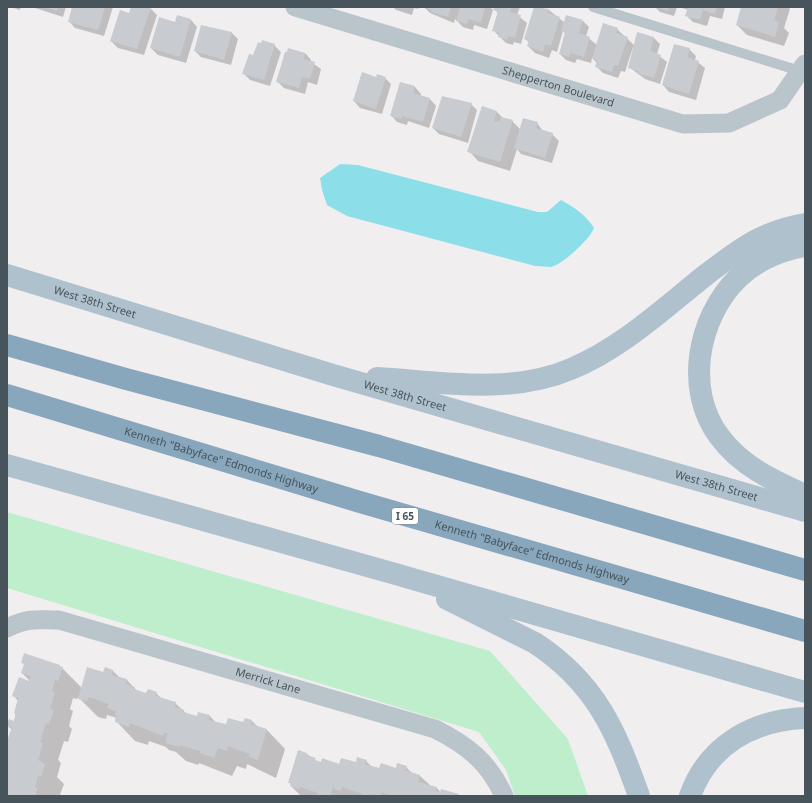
<svg xmlns="http://www.w3.org/2000/svg" width="812" height="803" font-family="'Noto Sans',sans-serif">
<style>
.green{fill:#beeecc}
.water{fill:#8cdfe9}
.shadow{fill:#0003}
.building{fill:#c8ccd1}
.lines{fill:none;stroke-linecap:round;stroke-linejoin:round}
.lane{stroke:#bac4cb;stroke-width:10}
.street{stroke:#bac4cb;stroke-width:19}
.primary{stroke:#afc1cd;stroke-width:22}
.highway{stroke:#88a6bc;stroke-width:22}
.labels{text-anchor:middle;stroke-width:3.5;stroke-linejoin:round;paint-order:stroke}
.shield{fill:#fff;stroke:#7e878c;stroke-width:1}
.shield-label{font-size:10px;font-weight:bold;fill:#47545b}
.street-label{font-size:11px;fill:#47545b;stroke:#fff}
</style>
<rect width="100%" height="100%" fill="#f1eeef"/>
<!-- green -->
<path class="green" d="M7,512L490,651L568,739L588,796H515L506,770L479,732L7,588Z"/>
<!-- water -->
<path class="water" d="M340,164L358,165L538,212H547L561,200C574,207 586,215 594,228C591,238 562,265 551,267C546,267 540,266 535,266L347,216L327,205L322,190L320,178Z"/>
<!-- shadow -->
<path class="shadow" d="M10,7H21L20,10Z
M32,7H66L63,17Z
M73,7H113L104,36L75,28L69,21Z
M132,7L150,8L157,15L144,55L118,48L111,41L130,14Z
M393,7H419L418,9L414,8L412,15L396,10Z
M424,7H490L493,10L487,29L474,25L473,30L463,27L455,19L454,23L430,13Z
M495,7H520L517,15L527,23L521,44L514,42L513,45L506,43L493,30L498,13L494,9Z
M535,7L549,10L565,23L583,21L589,27L586,36L597,45L617,29L634,45L654,38L660,44L657,54L667,62L660,84L645,79L629,67L635,49L633,47L625,72L621,71L618,78L603,73L596,66L597,63L592,58L591,63L577,59L575,63L566,60L560,54L566,34L563,31L557,52L552,50L549,58L535,53L528,46L529,43L525,38Z
M655,7H677L674,16L660,12Z
M679,7H725L722,19L710,16L707,26L693,22L687,16L688,10Z
M743,7H787L790,9L784,28L789,33L784,46L747,35L737,25Z
M178,16L191,20L197,27L186,63L158,55L151,48L175,23Z
M232,33L238,39L231,65L201,57L195,51Z
M274,45L281,52L270,86L250,80L244,74L254,57Z
M689,49L696,56L695,60L705,68L696,100L669,92L663,85Z
M305,53L311,60V62L321,69L317,85L308,82L305,94L284,88L277,81Z
M385,78L391,84L382,114L360,108L354,101Z
M401,83L415,87L421,94V96L430,99L436,106L429,128L408,121L407,125L397,122L391,115Z
M471,104L477,110L468,143L439,134L433,128Z
M482,107L497,112L504,119L512,121L520,129L537,123L543,131L552,134L559,141L552,163L521,154L517,149L510,171L478,161L469,151Z
M22,662L59,665L82,688L104,673L113,671L120,678L127,680L138,692L147,694L156,693L162,699L175,703L187,714L198,718L210,716L216,723L227,725L252,721L258,727L267,730L285,749L276,778L247,764L246,769L237,766L232,776L199,763L198,765L186,761L176,752L169,750L166,747L149,741L148,745L135,741L117,722V718L107,715L106,719L98,717L78,697L77,699L73,698L70,709L73,711L69,726L72,729L68,742L64,741L58,760L61,763L57,777L64,784L60,795L7,796V761L9,755L7,753V742L12,730L7,725L14,722L18,701L14,696L32,683L22,673L25,665Z
M307,754L319,763L340,765L366,761L372,767L380,770L406,767L413,774L420,776L431,786L437,788L441,793L459,796H301L291,786L290,782Z"/>
<!-- building -->
<path class="building" d="M45,7H58L57,11Z
M72,7H105L98,30L68,22Z
M131,7H151L137,49L110,41L120,10L129,13Z
M424,7H451L448,17L431,12L432,10Z
M460,7H485L481,23L468,19L467,24L456,21Z
M494,7H512L510,12L521,15L515,38L508,36L507,40L498,37L499,33L492,31L498,11L493,10Z
M534,7L549,9L548,13L560,17L551,46L545,44L543,52L527,46L529,41L524,39Z
M657,7H669L668,11Z
M688,7H717L715,14L703,10L700,20L685,16Z
M741,7H778L774,20L779,22L775,37L736,25Z
M177,15L191,19L180,57L150,48L159,17L175,22Z
M566,15L583,20L579,33L590,37L584,57L570,53L569,57L559,54L565,32L561,31Z
M603,23L618,28L616,33L628,37L618,66L614,65L612,72L595,67L597,60L592,58Z
M201,25L232,32L224,60L194,51Z
M637,32L654,37L650,51L661,55L654,78L637,73L638,71L628,68Z
M262,40L275,44L264,80L242,74L249,54L253,55L258,42L261,43Z
M674,44L690,48L687,57L699,61L689,94L662,85Z
M288,48L305,53L304,59L315,62L310,79L302,77L299,88L276,82L285,52H287Z
M362,72L376,77L377,74L386,77L376,109L353,101Z
M400,82L415,86L413,93L430,98L423,122L402,116L401,119L390,116Z
M442,96L472,103L461,137L432,128Z
M482,106L497,111L494,121L499,122L501,117L513,120L500,162L467,152Z
M523,118L538,122L536,128L553,133L545,158L514,148Z
M24,653L60,665L59,666L63,667L58,681L55,680L52,691L55,692L50,709L54,710L49,724L46,723L40,742L43,743L38,760L45,764L41,777L38,776L35,787L38,788L35,796H10L7,795V758L9,751H7V741L12,727L7,726V723L9,719L14,721L16,714L14,713L18,698L12,696L19,677L29,681L30,676L21,673L24,664L21,663Z
M87,667L103,672L105,667L113,670L112,675L127,679L126,684L135,687L134,689L146,693L148,689L157,692L156,696L176,702L175,707L184,710L183,712L197,716L198,712L210,715L209,720L226,724L228,718L243,722L245,718L252,720L251,724L267,729L258,760L249,757V754L228,746L227,751L218,748L214,758L200,753V751L180,745V747L166,743L167,733H164L163,736L130,723L129,727L115,722L116,711L107,708L109,704L89,697L87,701L78,699Z
M298,750L307,753V755L316,758L315,760L321,762L322,758L339,764L341,758L356,762L357,757L367,760L365,764L379,768L381,763L396,768L397,763L407,766L405,770L420,775L418,782L437,787L436,791L440,792L441,789L459,794L458,796H392L382,792L381,796L372,794L371,796H362L363,794L342,787L341,791L334,789V784L330,796H320L317,795L318,793L300,787L299,789L290,786L291,783H288Z"/>
<g class="lines">
<!-- lane -->
<path class="lane" d="M593,7L800,71"/>
<!-- street -->
<g class="street">
<path id="s1" d="M295,7L683,124L729,123L780,100L805,64"/>
<path id="s2" d="M7,628C30,617 36,620 59,620L435,729C467,745 489,762 504,796"/>
</g>
<!-- primary -->
<g class="primary">
<path d="M805,246C781,250 755,261 738,278C698,317 684,389 719,436C741,466 772,480 805,495"/>
<path id="s3" d="M7,275L333,375L805,511"/>
<path d="M377,378C441,382 510,395 571,369C622,348 664,308 707,274C740,249 763,231 805,224"/>
<path d="M7,465L392,573L805,692"/>
<path d="M447,599L535,643C596,683 616,731 639,796"/>
<path d="M690,796C708,745 753,720 805,718"/>
</g>
<!-- highway -->
<g class="highway">
<path d="M7,345L126,379L379,446L805,570"/>
<path id="s4" d="M7,395L360,502L805,631"/>
</g>
</g>
<g class="labels">
<!-- shield labels -->
<rect class="shield" x="392" y="508" width="26" height="16" rx="3"/>
<g class="shield-label">
<text x="405" y="520">I 65</text>
</g>
<!-- street labels -->
<g class="street-label">
<text dy="4" stroke="none"><textPath href="#s1" startOffset="275">Shepperton Boulevard</textPath></text>
<text dy="4" stroke="none"><textPath href="#s3" startOffset="92">West 38th Street</textPath></text>
<text dy="4" stroke="none"><textPath href="#s3" startOffset="416">West 38th Street</textPath></text>
<text dy="4" stroke="none"><textPath href="#s4" startOffset="224">Kenneth "Babyface" Edmonds Highway</textPath></text>
<text dy="4" stroke="none"><textPath href="#s3" startOffset="740">West 38th Street</textPath></text>
<text dy="4" stroke="none"><textPath href="#s4" startOffset="548">Kenneth "Babyface" Edmonds Highway</textPath></text>
<text dy="4" stroke="none"><textPath href="#s2" startOffset="271">Merrick Lane</textPath></text>
</g>
</g>
<!-- border -->
<rect width="812" height="803" fill="none" stroke="#47545b" stroke-width="16"/>
</svg>
